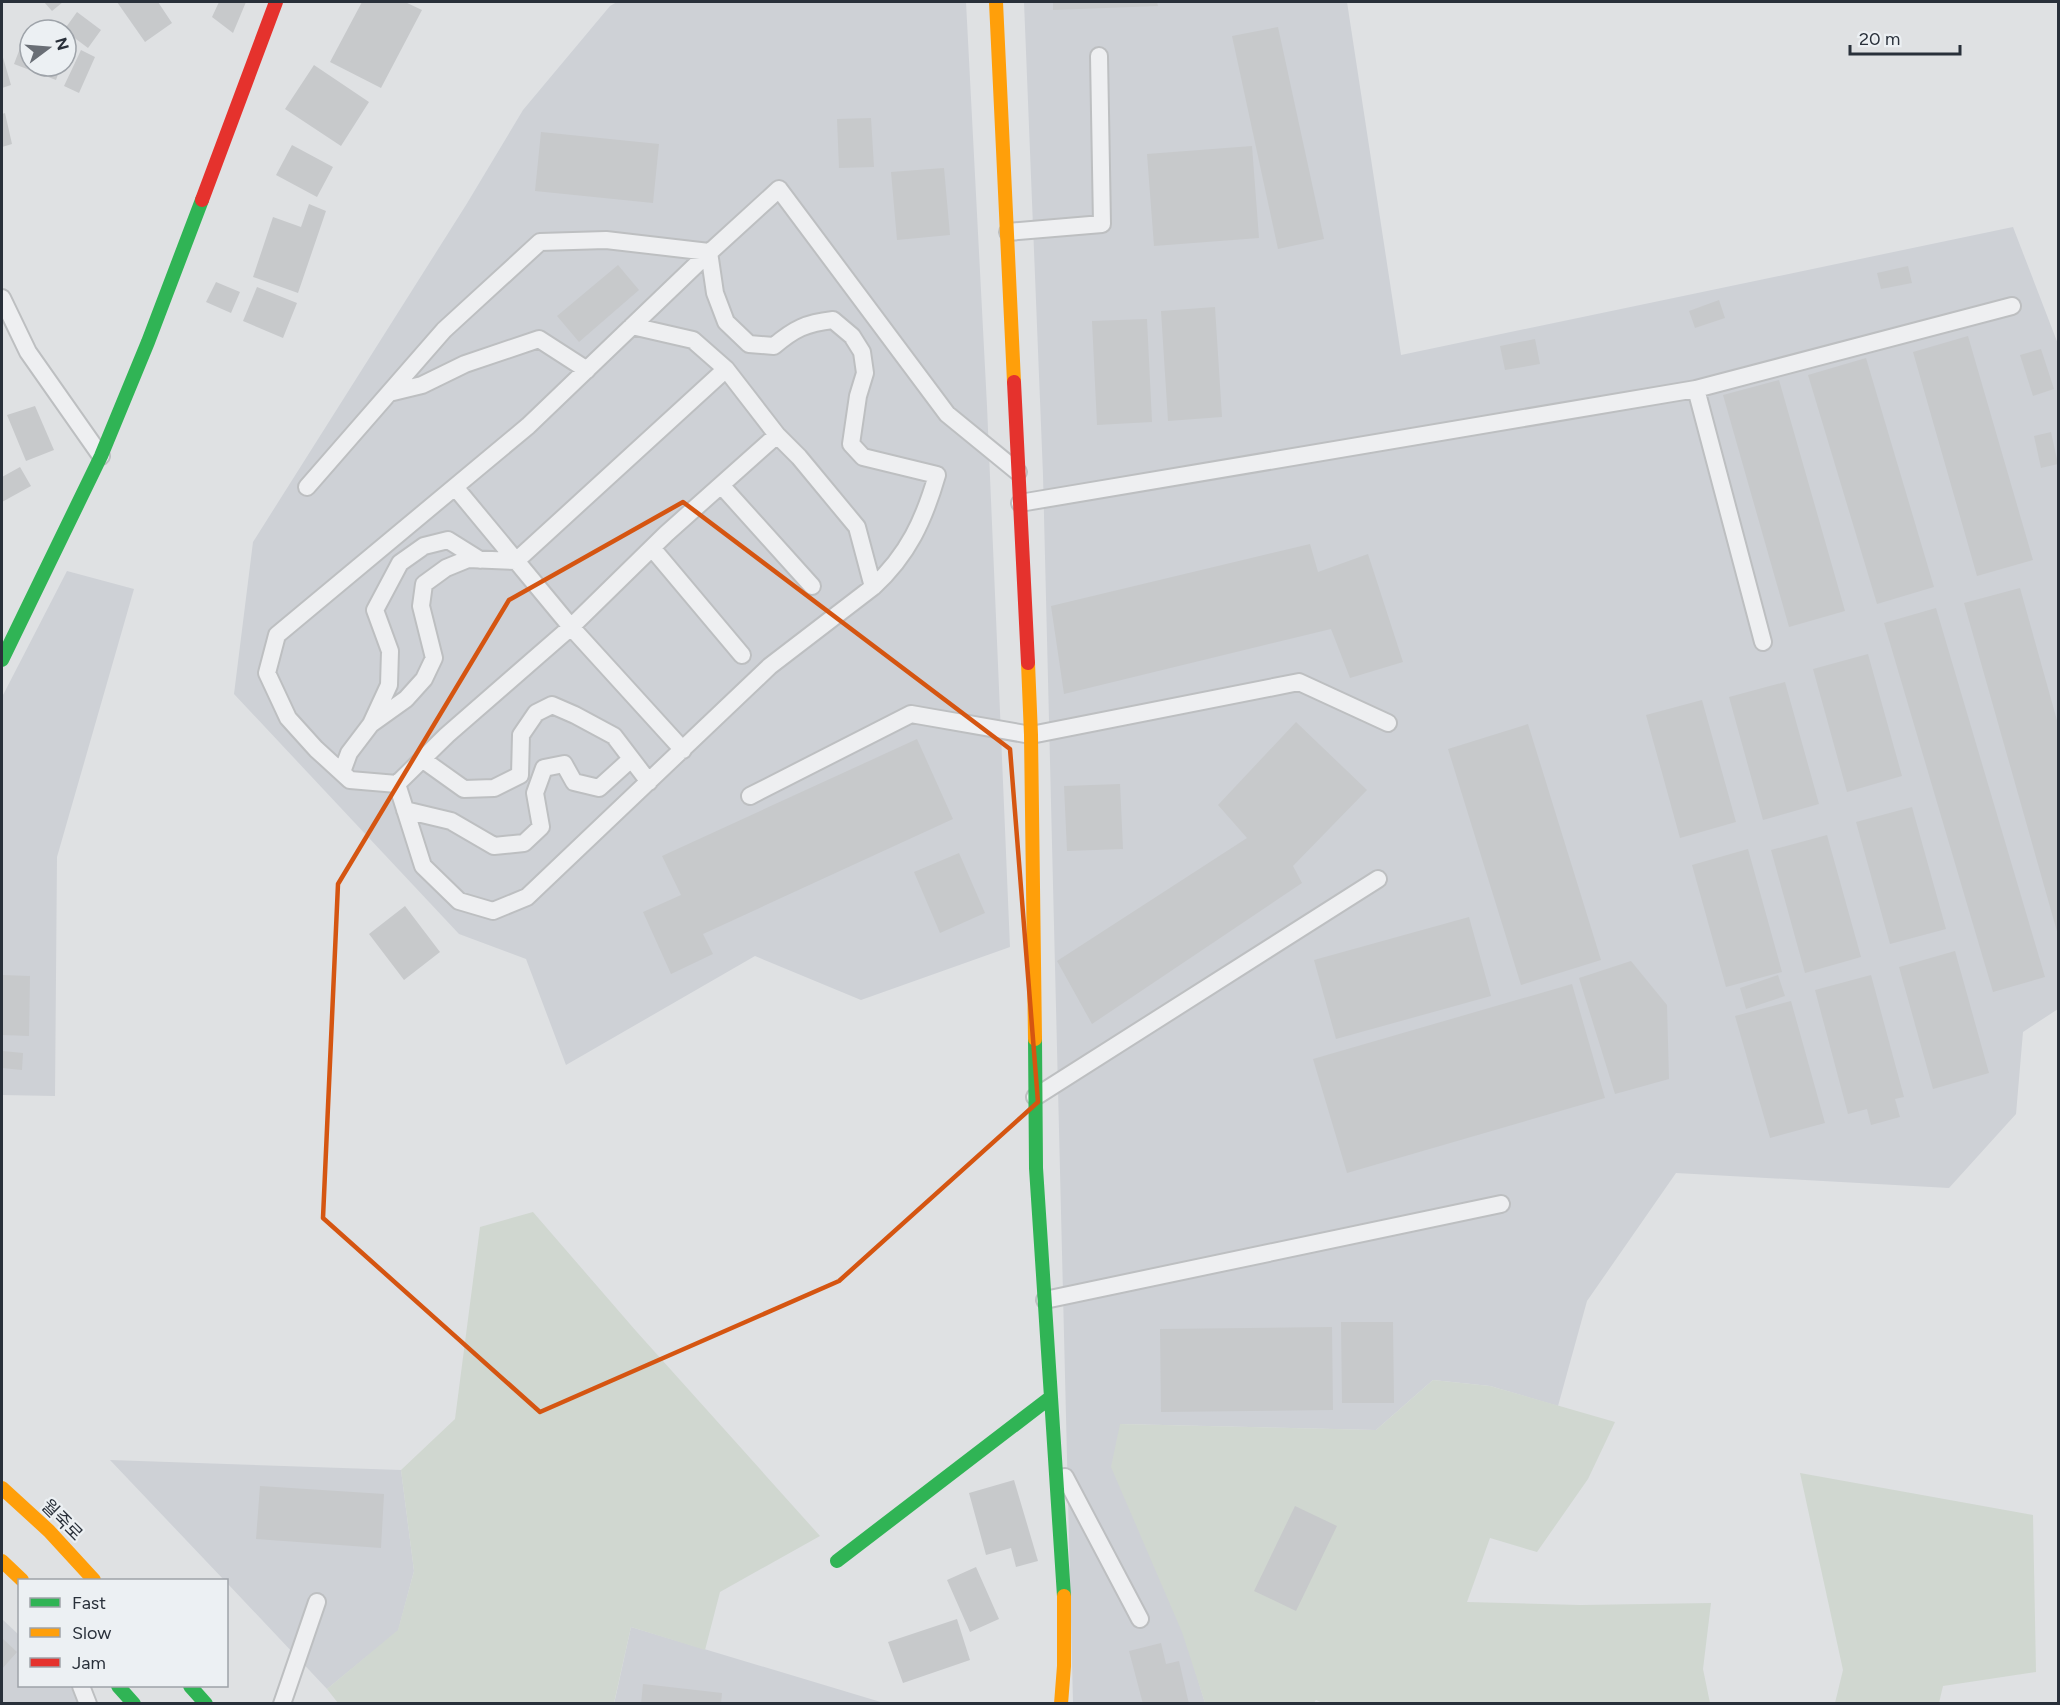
<svg xmlns="http://www.w3.org/2000/svg" width="2060" height="1705" font-family="Figtree,'Noto Sans KR',sans-serif">
<style>
.built{fill:#ced1d6}
.green{fill:#d0d7d0}
.building{fill:#c7c9cb}
.lines{fill:none;stroke-linecap:round;stroke-linejoin:round}
.lane-casing{stroke:#bdbfc1;stroke-width:20}
.lane{stroke:#eeeff1;stroke-width:16}
.fast{stroke:#30b455;stroke-width:14}
.slow{stroke:#ff9f0a;stroke-width:14}
.jam{stroke:#e5322d;stroke-width:14}
.marked{fill:none;stroke:#d55511;stroke-width:4.5;stroke-linejoin:round}
.labels{text-anchor:middle;stroke-width:4.5;stroke-linejoin:round;paint-order:stroke}
.street-label{font-size:18px;fill:#29303a;stroke:#ecf0f3}
</style>
<rect width="100%" height="100%" fill="#dfe1e3"/>
<!-- built -->
<path class="built" d="M617,2H966L987,406L1010,947L861,1000L755,956L566,1065L526,959L459,934L234,694L253,542L466,205L523,110L610,6Z
M1024,2H1347L1401,355L2013,227L2058,344V1009L2023,1032L2016,1114L1949,1188L1676,1173L1587,1301L1558,1406L1490,1386L1433,1380L1376,1430L1120,1424L1205,1703H1073L1043,475Z
M67,571L134,589L57,857L55,1096L2,1095V697Z
M110,1460L401,1470L414,1571L398,1631L327,1689L227,1583L226,1580H224Z
M2,1619L19,1635L20,1686H69L85,1703H2Z
M631,1627L884,1703L614,1704Z"/>
<!-- green -->
<path class="green" d="M533,1212L636,1331L820,1536L720,1592L705,1650L631,1627L614,1703H338L327,1689L398,1630L414,1571L401,1470L455,1419L480,1227Z
M1433,1380L1490,1386L1615,1422L1588,1479L1537,1552L1490,1538L1467,1602L1580,1605L1711,1603L1703,1669L1710,1703H1711L1325,1704L1316,1700L1313,1704L1205,1703L1182,1632L1111,1467L1120,1424L1376,1430Z
M1800,1473L2033,1515L2036,1672L1943,1686L1939,1703H1835L1843,1670Z"/>
<!-- building -->
<path class="building" d="M44,2H63L52,11Z
M117,2H158L172,23L145,42Z
M219,2H246L233,33L212,17Z
M362,2H405L422,10L381,88L330,62Z
M1053,2H1157L1158,6L1053,10Z
M77,12L101,30L88,48L64,30Z
M1278,27L1324,239L1278,249L1232,36Z
M27,30L30,31V66H61L56,80L14,64Z
M81,50L95,57L79,93L64,86Z
M2,54L11,85L2,88Z
M314,65L369,102L341,146L285,109Z
M5,113L12,144L2,147V114Z
M871,118L874,167L839,168L837,119Z
M541,132L659,144L653,203L535,191Z
M292,145L333,167L317,197L276,175Z
M1252,146L1259,238L1154,246L1147,154Z
M944,168L950,235L897,240L891,172Z
M309,204L326,211L298,293L253,277L273,217L301,227Z
M618,265L639,290L579,342L557,316Z
M1908,266L1912,283L1881,289L1877,273Z
M216,282L240,292L231,313L206,302Z
M257,287L297,303L283,338L243,321Z
M1719,300L1725,318L1695,328L1689,311Z
M1215,307L1222,417L1168,421L1161,311Z
M1147,319L1152,422L1097,425L1092,321Z
M1968,336L2033,560L1977,576L1913,352Z
M1535,339L1540,364L1505,370L1500,346Z
M2041,349L2054,389L2033,396L2020,355Z
M1866,358L1934,587L1877,604L1808,375Z
M1779,380L1845,611L1789,627L1723,395Z
M35,406L54,450L26,461L7,415Z
M2051,432L2058,464L2041,468L2034,436Z
M20,467L31,486L2,502V477Z
M1310,544L1318,572L1368,554L1403,662L1350,678L1331,629L1064,694L1051,606Z
M2020,588L2058,724V935L1964,603Z
M1936,608L2045,977L1993,992L1884,623Z
M1868,654L1902,776L1847,792L1813,669Z
M1785,682L1819,804L1763,820L1729,697Z
M1702,700L1736,822L1680,838L1646,715Z
M1296,722L1367,790L1293,866L1302,883L1092,1024L1057,961L1247,838L1218,805Z
M1528,724L1601,960L1521,985L1448,749Z
M917,739L953,819L703,934L713,954L671,974L643,912L681,895L662,856Z
M1120,784L1123,849L1067,851L1064,786Z
M1912,807L1946,929L1890,944L1856,822Z
M1827,835L1861,957L1805,973L1771,850Z
M1748,849L1782,972L1726,987L1692,865Z
M959,853L985,913L940,933L914,872Z
M405,906L440,952L404,980L369,934Z
M1469,917L1491,996L1336,1039L1314,960Z
M1955,951L1989,1073L1933,1089L1899,967Z
M1631,961L1667,1005L1669,1079L1615,1094L1579,978Z
M2,975L30,976L29,1036L2,1035Z
M1778,975L1785,996L1746,1009L1740,988Z
M1871,975L1904,1097L1895,1099L1900,1117L1871,1125L1867,1109L1848,1114L1815,990Z
M1572,984L1605,1098L1347,1173L1313,1059Z
M1791,1001L1825,1123L1770,1138L1735,1016Z
M2,1051L23,1053L22,1070L2,1068Z
M1341,1322H1393L1394,1403H1342Z
M1332,1327L1333,1410L1161,1412L1160,1329Z
M1014,1480L1038,1561L1016,1567L1011,1548L986,1555L969,1493Z
M260,1486L384,1494L381,1548L256,1539Z
M1295,1506L1337,1526L1296,1611L1254,1591Z
M976,1567L999,1619L970,1632L947,1580Z
M957,1619L970,1660L903,1683L888,1642Z
M2,1638L17,1652L2,1669Z
M1161,1643L1166,1664L1179,1661L1189,1704H1143L1129,1651Z
M643,1684L722,1693L721,1704H641Z"/>
<g class="lines">
<defs>
<path id="lane" d="M1008,232L1102,224L1099,56
M2,298L28,352L101,456
M632,326L693,340L726,369L777,435
M1696,389L1763,642
M389,393L422,385L465,364L539,339L587,370
M721,485L812,586
M307,487L444,330L540,242L606,240L709,252L715,293L726,322L749,344L774,346C794,329 806,323 833,320L852,336L862,352L865,373L858,396L851,444L863,457L937,475C924,520 908,555 873,587
M455,487L571,627L683,750
M1020,503L1696,389L2012,306
M652,548L742,655
M371,724L389,685L390,651L375,610L400,563L424,546L448,540L480,560
M422,759L464,789L494,788L520,775L521,735L536,713L552,705L575,715L614,736L649,782
M342,772L349,753L371,724L406,699L424,679L434,658L421,606L424,584L446,568L468,559L516,561L726,369
M397,784L447,735L571,627L666,534L777,435L799,457L857,527L873,587L770,666L527,897L493,911L459,901L423,866L397,784L350,780L316,749L288,718L267,673L277,635L528,426L699,262L779,189L947,414L1018,472
M750,796L911,714L1031,735L1299,682L1388,723
M405,810L451,821L494,846L524,843L541,827L535,793L544,768L564,764L574,782L599,788L631,759
M1035,1097L1378,879
M1045,1300L1501,1204
M1065,1477L1140,1619
M81,1686L88,1704
M282,1704L317,1602"/>
</defs>
<!-- lane casing -->
<use href="#lane" class="lane-casing"/>
<!-- lane -->
<use href="#lane" class="lane"/>
<!-- fast -->
<path class="fast" d="M2,660L101,456L148,342L202,200
M1035,1039L1036,1168L1064,1596
M837,1561L1051,1397
M118,1686L134,1704
M190,1686L206,1704"/>
<!-- slow -->
<path class="slow" d="M996,2L1014,382
M1028,663L1031,735L1035,1039
M2,1488L49,1531L94,1580
M2,1561L22,1580
M1061,1704L1064,1666V1596"/>
<!-- jam -->
<path class="jam" d="M202,200L276,2
M1014,382L1028,663"/>
</g>
<!-- marked area -->
<path class="marked" d="M683,502L1010,749L1038,1102L839,1281L540,1412L323,1218L338,884L509,600Z"/>
<g class="labels">
<!-- street labels -->
<g class="street-label">
<text transform="translate(62 1520) rotate(45)" y="6">월죽로</text>
</g>
</g>
<!-- border -->
<rect width="2060" height="1705" fill="none" stroke="#29303a" stroke-width="6"/>
<!-- legend -->
<rect x="18" y="1579" width="210" height="108" fill="#ecf0f3" stroke="#9ea3a9" stroke-width="1.5"/>
<rect x="30" y="1598" width="30" height="9" fill="#30b455" stroke="#9ea3a9" stroke-width="1.5"/>
<text x="72" y="1609" font-size="18" fill="#29303a">Fast</text>
<rect x="30" y="1628" width="30" height="9" fill="#ff9f0a" stroke="#9ea3a9" stroke-width="1.5"/>
<text x="72" y="1639" font-size="18" fill="#29303a">Slow</text>
<rect x="30" y="1658" width="30" height="9" fill="#e5322d" stroke="#9ea3a9" stroke-width="1.5"/>
<text x="72" y="1669" font-size="18" fill="#29303a">Jam</text>
<!-- north arrow -->
<g transform="translate(48 48) rotate(74)"><circle r="28" fill="#ecf0f3" stroke="#9ea3a9" stroke-width="1.5"/>
<path d="M0-4.5L10 22L0 15L-10 22Z" fill="#696e75"/>
<text y="-9" font-size="16" font-weight="bold" text-anchor="middle" fill="#29303a">N</text>
</g>
<!-- scale -->
<path d="M1850 45v9h110v-9" fill="none" stroke="#29303a" stroke-width="3"/>
<text x="1859" y="45" font-size="18" fill="#29303a" stroke="#ecf0f3" stroke-width="4.5" paint-order="stroke">20 m</text>
</svg>
